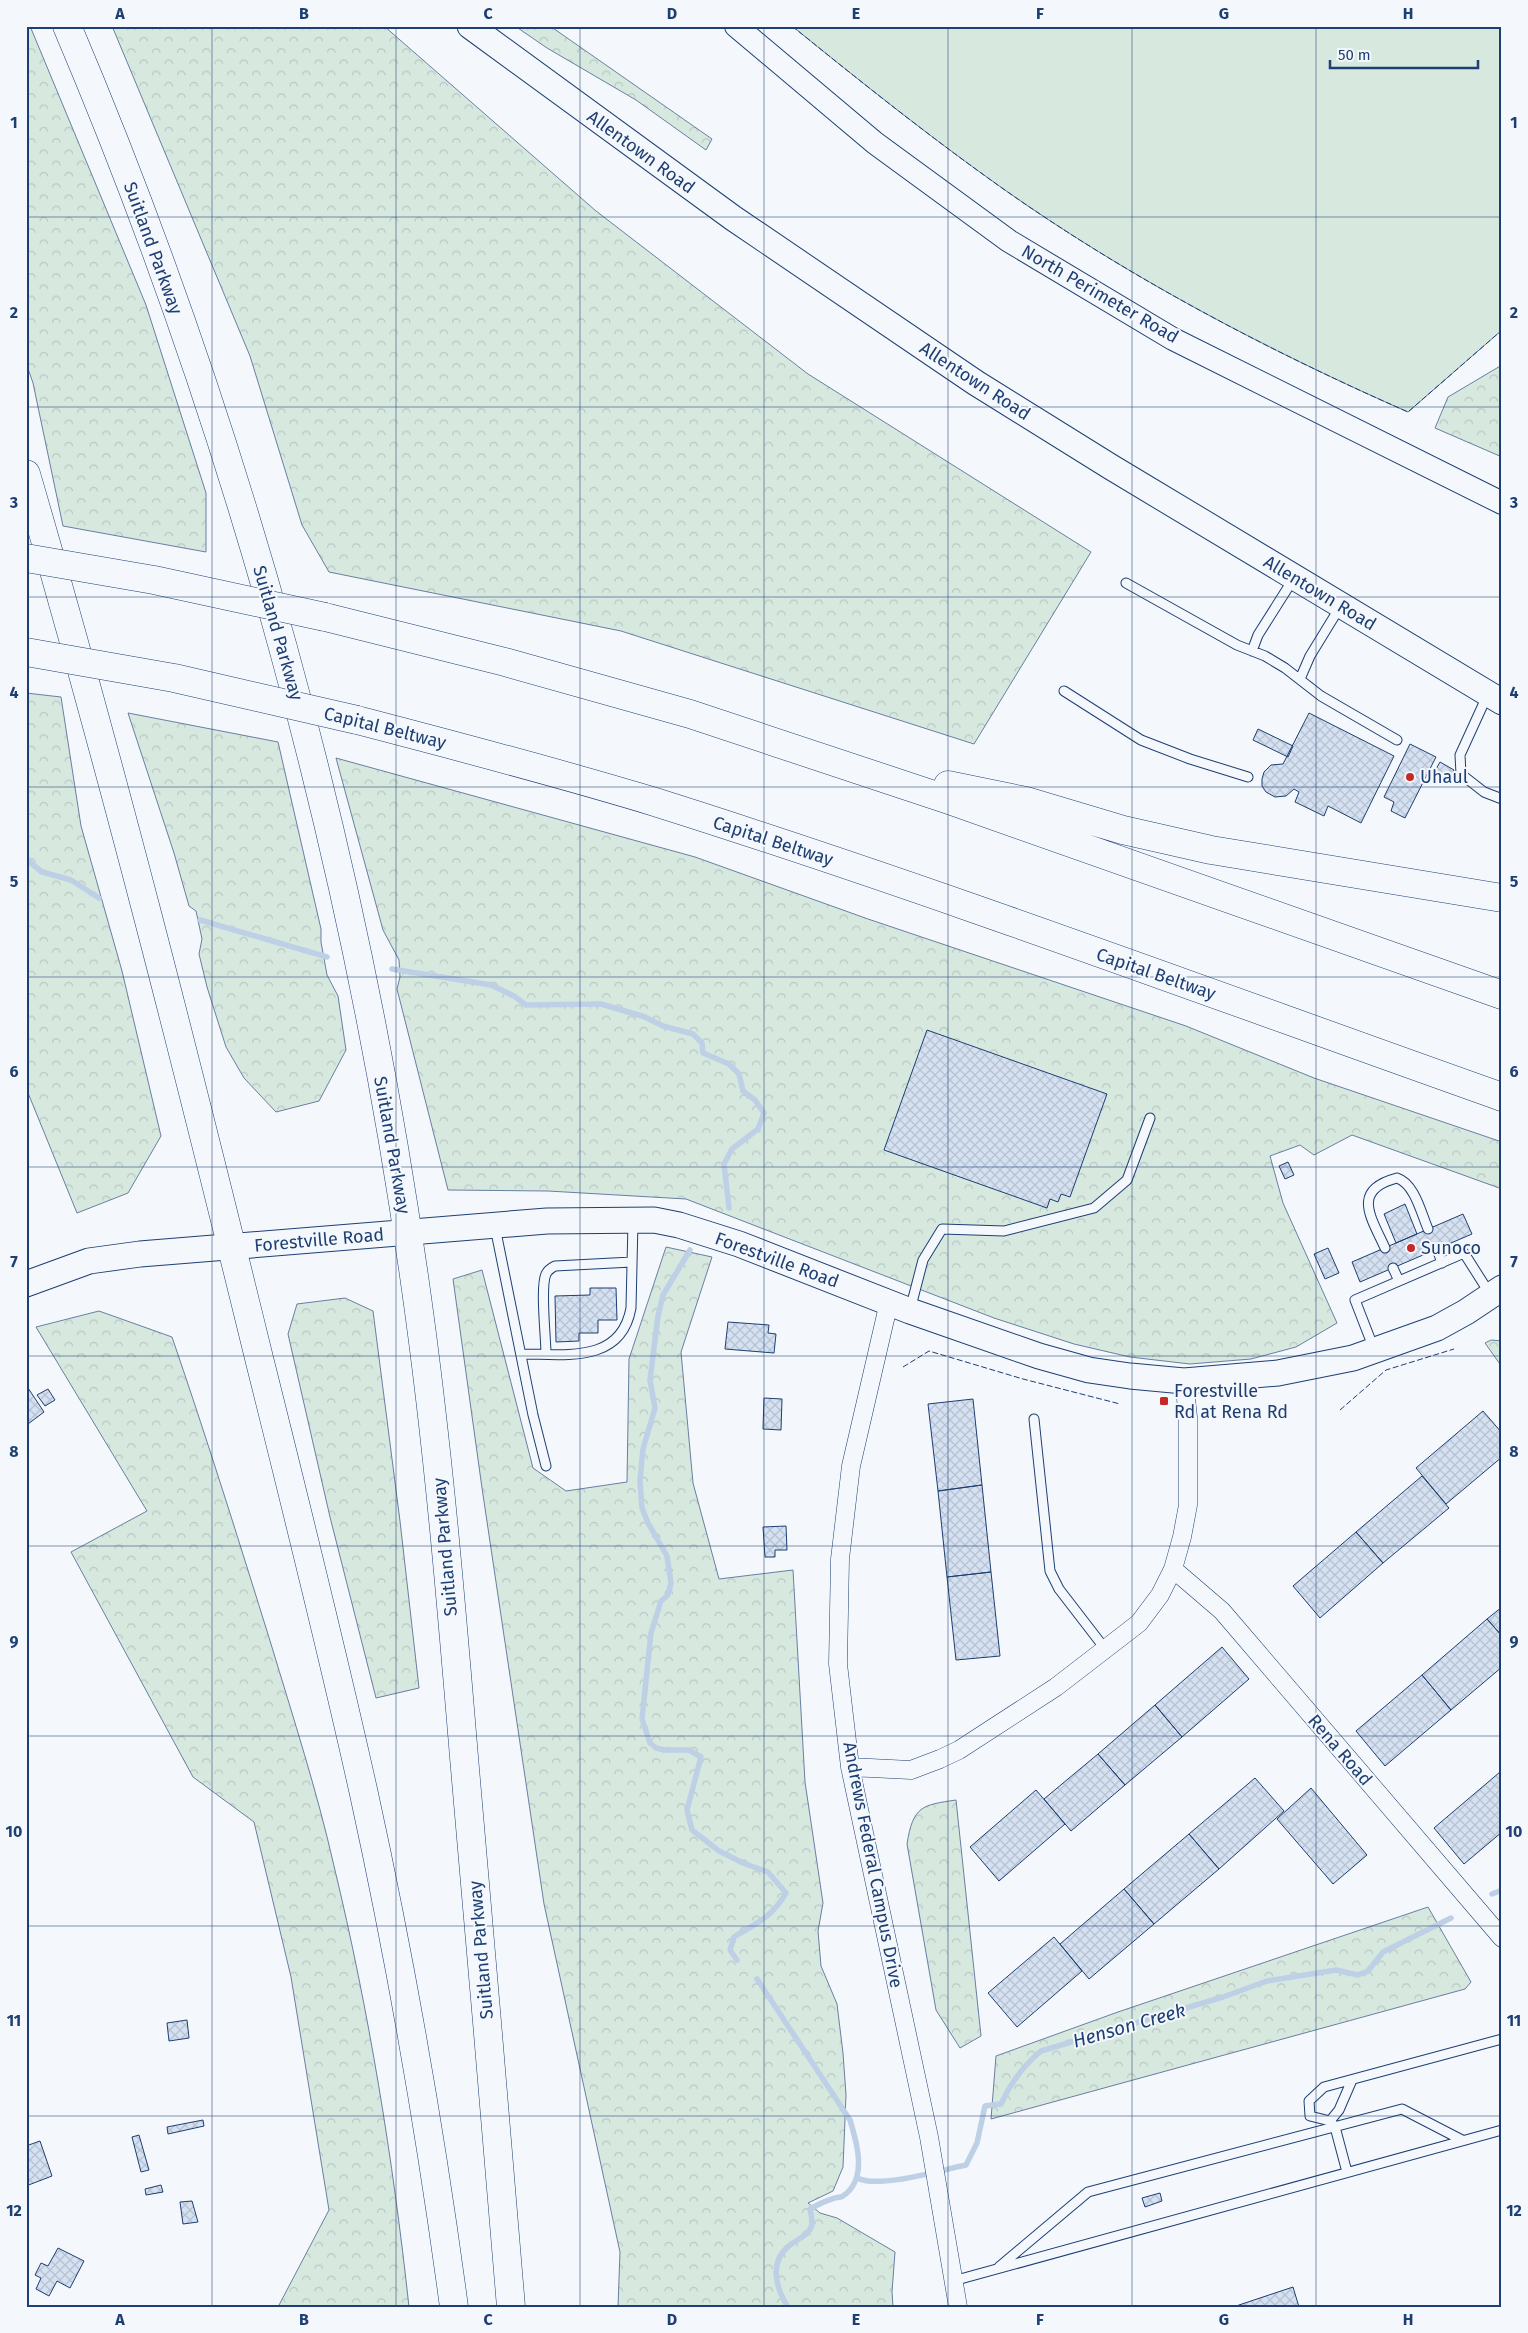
<svg xmlns="http://www.w3.org/2000/svg" width="1528" height="2333" font-family="'Fira Sans',sans-serif">
<style>
.green{fill:#d7e8df;stroke:#687fa3}
.forest{fill:url(#forest-crowns);stroke:#687fa3}
.lines{fill:none;stroke-linecap:round;stroke-linejoin:round}
.stream{stroke:#bed0e5;stroke-width:5.5}
.building{fill:url(#building-cross-hatch);stroke:#1d3f73}
.service-casing{stroke:#1d3f73;stroke-width:11}
.minor-casing{stroke:#1d3f73;stroke-width:19}
.tertiary-casing{stroke:#1d3f73;stroke-width:24}
.secondary-casing{stroke:#1d3f73;stroke-width:27}
.trunk-casing{stroke:#1d3f73;stroke-width:29}
.motorway-casing{stroke:#1d3f73;stroke-width:29}
.service{stroke:#f4f7fb;stroke-width:9}
.minor{stroke:#f4f7fb;stroke-width:18}
.tertiary{stroke:#f4f7fb;stroke-width:22}
.secondary{stroke:#f4f7fb;stroke-width:25}
.trunk{stroke:#f4f7fb;stroke-width:28}
.motorway{stroke:#f4f7fb;stroke-width:28}
.motorway-bridge-casing{stroke:#1d3f73;stroke-width:29;stroke-linecap:butt}
.motorway-bridge{stroke:#f4f7fb;stroke-width:28}
.fence{stroke:#1d3f73;stroke-width:1;stroke-dasharray:6 2.5;stroke-linecap:butt}
.grid{fill:none;stroke:#1d3f73;stroke-width:1;stroke-opacity:0.55}
.poi-dot{fill:#c62828;stroke:#f4f7fb;stroke-width:2}
.labels{text-anchor:middle;stroke-width:4;stroke-linejoin:round;paint-order:stroke}
.street-label{font-size:18px;fill:#1d3f73;stroke:#f4f7fb}
.poi-label{font-size:18px;fill:#1d3f73;stroke:#f4f7fb;text-anchor:start}
.water-label{font-size:19px;font-style:italic;fill:#1d3f73;stroke:#f4f7fb}
.neatline{fill:none;stroke:#1d3f73;stroke-width:2}
.grid-label{font-size:16px;text-anchor:middle;font-weight:bold;fill:#1d3f73}
</style>
<defs>
<pattern id="forest-crowns" width="20" height="18" patternUnits="userSpaceOnUse" patternTransform="scale(1.25)"><rect width="20" height="18" fill="#d7e8df"/><path d="M2 6a3 3 0 1 1 6 0M12 15a3 3 0 1 1 6 0" fill="none" stroke="#b8c8c3"/></pattern>
<pattern id="building-cross-hatch" width="8" height="8" patternUnits="userSpaceOnUse" patternTransform="scale(1.25)"><rect width="8" height="8" fill="#d5e0f0"/><path d="M0 0l8 8M0 8l8-8" fill="none" stroke="#b6c1d1"/></pattern>
</defs>
<rect width="100%" height="100%" fill="#f4f7fb"/>
<!-- green -->
<path class="green" d="M792,26H1502V330L1408,412C1267,350 1128,277 1002,188C930,137 861,82 792,26Z"/>
<!-- forest -->
<path class="forest" d="M26,26H30L146,305L206,493V552L63,526L33,383L26,363Z
M112,26H384L596,211L808,374L1091,552L974,744L621,631L329,572L302,525L250,356Z
M515,26H550L712,139L706,150L636,100L547,48Z
M1502,365V457L1435,428L1448,397Z
M26,693L61,697L81,826L122,971L161,1136L128,1193L77,1213L26,1088Z
M128,713L278,742L321,929V942L327,975L338,996L346,1050L319,1101L276,1112L244,1078L226,1047L207,987L199,954L202,939L196,911L189,906L174,853Z
M336,758L695,857L868,919L1186,1026L1314,1078L1502,1142V1189L1352,1135L1314,1155L1300,1145L1270,1156L1283,1203L1337,1323L1296,1347L1251,1359L1190,1364L1130,1357L1074,1344L994,1318L686,1199L548,1191L448,1190L397,989L400,977L399,960L383,930Z
M666,1247L712,1257L681,1352L693,1483L719,1579L793,1570L805,1782L823,1903L818,1931L821,1966L837,2004L843,2053L846,2095L843,2167L833,2191L808,2203L820,2213L837,2218L895,2252L892,2292L893,2307H618L620,2252L544,1904L482,1488L453,1279L482,1270L533,1468L566,1491L627,1482L629,1359Z
M345,1298L373,1311L400,1521L419,1688L376,1698L330,1517L288,1334L297,1304Z
M99,1311L172,1337C207,1439 239,1541 271,1644C293,1717 317,1791 334,1866C369,2011 393,2159 409,2307H278L329,2210L291,1977L254,1822L193,1777L71,1552L147,1511L36,1327Z
M1491,1340L1502,1341V1367L1485,1343Z
M956,1800L981,2036L960,2048L936,2010L907,1844C913,1806 922,1805 956,1800Z
M1428,1907L1471,1982L1465,1989L991,2119L996,2056L1118,2012Z"/>
<g class="lines">
<!-- stream -->
<path class="stream" d="M26,859L42,872L71,880L99,898
M200,920L327,957
M392,969L491,985L514,996L526,1005L601,1004L645,1017L663,1026L693,1034L702,1043L703,1053L729,1064L739,1074L743,1091L755,1100L764,1113L758,1129L732,1149L724,1164L729,1208
M690,1250L663,1295L658,1316L650,1380L655,1408L643,1449L640,1481L642,1508L648,1523L667,1556L671,1583L668,1595L661,1601L651,1633L642,1719L650,1743L656,1748L664,1750H689L701,1757L687,1810L692,1830L719,1851L743,1863L768,1872L786,1893C772,1917 757,1923 734,1937L730,1950L737,1960
M1492,1894L1502,1890
M757,1979L850,2120C857,2143 868,2179 843,2196C840,2198 836,2197 832,2199C825,2201 817,2205 810,2209C811,2213 812,2219 812,2224C810,2235 798,2239 790,2245C769,2261 775,2287 788,2307
M857,2178C879,2189 941,2170 966,2165L977,2143L985,2106L1001,2104C1011,2082 1023,2066 1041,2051L1223,1997L1267,1981L1336,1970L1358,1975L1368,1971L1383,1952L1451,1918"/>
</g>
<!-- building -->
<path class="building" d="M1309,713L1394,756L1361,823L1328,806L1324,816L1295,802L1299,792L1294,789L1286,796L1275,797L1266,792L1262,786V779L1264,772L1271,765L1283,764Z
M1258,729L1293,746L1288,757L1253,740Z
M1410,744L1436,757L1405,818L1391,811L1394,802L1384,797Z
M1440,762L1454,770L1446,784L1432,776Z
M927,1030L1107,1094L1070,1197L1061,1194L1058,1202L1050,1199L1047,1208L884,1150Z
M1288,1162L1294,1175L1285,1179L1279,1166Z
M1405,1204L1417,1234L1396,1243L1384,1214Z
M1463,1214L1472,1234L1360,1282L1352,1262Z
M1328,1248L1339,1273L1325,1279L1314,1254Z
M590,1288H616L617,1320H598V1333H579V1341L556,1342L555,1296L590,1295Z
M728,1322L769,1325L768,1333L776,1334L774,1353L725,1349Z
M26,1385L44,1412L28,1424L26,1421Z
M48,1389L55,1400L45,1406L37,1395Z
M764,1398L782,1399L781,1430L763,1429Z
M973,1399L982,1485L938,1491L928,1404Z
M1483,1411L1502,1433V1457L1446,1504L1416,1468Z
M1422,1476L1449,1508L1383,1563L1356,1532Z
M982,1485L991,1572L947,1577L938,1491Z
M786,1526L787,1550H775V1557H765L763,1527Z
M1356,1532L1383,1563L1320,1618L1293,1586Z
M991,1572L1000,1656L956,1660L947,1577Z
M1502,1607V1636L1487,1619Z
M1487,1619L1502,1636V1667L1451,1710L1422,1675Z
M1222,1647L1249,1679L1182,1737L1155,1705Z
M1422,1675L1451,1710L1385,1766L1356,1731Z
M1155,1705L1182,1737L1125,1785L1098,1754Z
M1098,1754L1125,1785L1071,1831L1044,1799Z
M1500,1772L1502,1775V1832L1464,1864L1434,1828Z
M1255,1778L1284,1811L1219,1869L1189,1834Z
M1311,1788L1367,1855L1333,1884L1277,1819Z
M1036,1790L1065,1824L999,1881L970,1847Z
M1189,1834L1219,1869L1154,1924L1124,1889Z
M1124,1889L1154,1924L1089,1979L1060,1944Z
M1054,1937L1082,1971L1017,2027L988,1993Z
M187,2020L189,2038L169,2041L167,2023Z
M203,2120L204,2126L168,2134L167,2127Z
M139,2135L149,2170L141,2172L132,2137Z
M40,2141L52,2176L26,2186V2146Z
M161,2185L163,2192L146,2195L145,2189Z
M1160,2193L1162,2201L1145,2207L1142,2198Z
M192,2201L198,2222L183,2224L180,2202Z
M58,2248L84,2261L70,2288L57,2281L49,2296L36,2289L41,2278L35,2275L41,2263L48,2266Z
M1293,2287L1299,2307H1233Z"/>
<g class="lines">
<defs>
<path id="service" d="M1126,583L1237,645L1265,656L1285,668L1321,696L1397,740
M1252,651L1258,635L1294,578
M1300,679L1310,656L1340,607
M1064,691L1141,740L1190,759L1248,777
M1487,696L1460,755L1461,774L1484,792L1502,799
M495,1227L533,1415L546,1466
M1385,1248C1371,1217 1351,1190 1397,1178C1415,1184 1421,1213 1428,1229
M1437,1249L1442,1263
M1393,1268L1399,1281
M910,1310L923,1260L942,1229L1004,1231L1094,1208L1127,1180L1150,1118
M1374,1349L1355,1300L1464,1253L1490,1294
M521,1354C565,1354 621,1364 631,1308L633,1222
M546,1354C546,1337 540,1287 546,1274C548,1270 551,1268 555,1266L632,1262
M1034,1419L1050,1571L1059,1589L1106,1650
M1330,2121L1339,2110L1352,2080
M1347,2172L1335,2127L1330,2121L1310,2116L1309,2101L1324,2087L1502,2039
M999,2267L1088,2192L1402,2109L1462,2140
M953,2281L1502,2130"/>
<path id="minor" d="M889,1302L851,1466L840,1559L838,1664L850,1767L929,2137L958,2307
M1173,1569L1222,1611L1502,1938
M850,1767L911,1770L940,1759L959,1750L1056,1687L1139,1623L1160,1595L1173,1569L1182,1537L1188,1505V1417L1184,1381"/>
<path id="tertiary" d="M736,26L875,143L1009,241L1173,339L1502,503"/>
<path id="secondary" d="M470,26L733,218L976,383L1111,467L1502,702
M26,1284L89,1261L140,1254L547,1221L654,1220L679,1225L739,1244L910,1311L1039,1356L1089,1370L1130,1376L1184,1381L1278,1373L1353,1358L1437,1328L1466,1312L1502,1288"/>
<path id="trunk" d="M67,26C237,426 356,860 416,1290C438,1445 451,1601 464,1757C480,1940 496,2124 511,2307
M26,474C112,768 187,1064 260,1362C296,1506 332,1650 364,1794C401,1963 431,2135 454,2307"/>
<path id="motorway" d="M325,617L505,662L690,714L949,800L1502,995
M357,720C457,746 556,772 655,802C940,892 1220,997 1502,1097
M948,785L1026,801L1123,830L1211,850L1502,898"/>
</defs>
<!-- service casing -->
<use href="#service" class="service-casing"/>
<!-- minor casing -->
<use href="#minor" class="minor-casing"/>
<!-- tertiary casing -->
<use href="#tertiary" class="tertiary-casing"/>
<!-- secondary casing -->
<use href="#secondary" class="secondary-casing"/>
<!-- trunk casing -->
<use href="#trunk" class="trunk-casing"/>
<!-- motorway casing -->
<use href="#motorway" class="motorway-casing"/>
<!-- service -->
<use href="#service" class="service"/>
<!-- minor -->
<use href="#minor" class="minor"/>
<!-- tertiary -->
<use href="#tertiary" class="tertiary"/>
<!-- secondary -->
<use href="#secondary" class="secondary"/>
<!-- trunk -->
<use href="#trunk" class="trunk"/>
<!-- motorway -->
<use href="#motorway" class="motorway"/>
<defs>
<path id="motorway-bridge" d="M26,558L154,580L325,617
M26,652L174,678L357,720"/>
</defs>
<!-- motorway-bridge casing -->
<use href="#motorway-bridge" class="motorway-bridge-casing"/>
<!-- motorway-bridge -->
<use href="#motorway-bridge" class="motorway-bridge"/>
<!-- fence -->
<path class="fence" d="M792,26C861,82 930,137 1002,188C1128,277 1267,350 1408,412L1502,330
M903,1367L929,1351L1023,1379L1120,1404
M1340,1410L1386,1370L1454,1349"/>
</g>
<!-- grid -->
<path class="grid" d="M212,26V2307M396,26V2307M580,26V2307M764,26V2307M948,26V2307M1132,26V2307M1316,26V2307M26,217H1502M26,407H1502M26,597H1502M26,787H1502M26,977H1502M26,1167H1502M26,1356H1502M26,1546H1502M26,1736H1502M26,1926H1502M26,2116H1502"/>
<!-- markers -->
<g class="poi-dot">
<circle cx="1410" cy="777" r="5"/>
<circle cx="1411" cy="1248" r="5"/>
<rect x="1159" y="1396" width="10" height="10" rx="2.5"/>
</g>
<g class="labels">
<!-- street labels -->
<g class="street-label">
<text transform="translate(641 152) rotate(36)" y="6">Allentown Road</text>
<text transform="translate(153 248) rotate(70)" y="6">Suitland Parkway</text>
<text transform="translate(1100 294) rotate(30)" y="6">North Perimeter Road</text>
<text transform="translate(975 381) rotate(33)" y="6">Allentown Road</text>
<text transform="translate(1320 593) rotate(31)" y="6">Allentown Road</text>
<text transform="translate(278 633) rotate(74)" y="6">Suitland Parkway</text>
<text transform="translate(385 728) rotate(14)" y="6">Capital Beltway</text>
<text transform="translate(773 841) rotate(18)" y="6">Capital Beltway</text>
<text transform="translate(1156 974) rotate(19)" y="6">Capital Beltway</text>
<text transform="translate(392 1145) rotate(80)" y="6">Suitland Parkway</text>
<text transform="translate(319 1240) rotate(-5)" y="6">Forestville Road</text>
<text transform="translate(777 1260) rotate(20)" y="6">Forestville Road</text>
<text transform="translate(445 1547) rotate(-95)" y="6">Suitland Parkway</text>
<text transform="translate(1340 1750) rotate(49)" y="6">Rena Road</text>
<text transform="translate(873 1865) rotate(79)" y="6">Andrews Federal Campus Drive</text>
<text transform="translate(481 1950) rotate(-95)" y="6">Suitland Parkway</text>
</g>
<!-- poi labels -->
<g class="poi-label">
<text x="1420" y="783">Uhaul</text>
<text x="1421" y="1254">Sunoco</text>
<text x="1174" y="1397">Forestville<tspan x="1174" dy="21">Rd at Rena Rd</tspan></text>
</g>
<!-- water labels -->
<g class="water-label">
<text transform="translate(1129 2025) rotate(-16)" y="7">Henson Creek</text>
</g>
</g>
<!-- border -->
<rect width="1528" height="2333" fill="none" stroke="#f4f7fb" stroke-width="55"/>
<!-- scale -->
<path d="M1330 60v8h148v-8" fill="none" stroke="#1d3f73" stroke-width="2.5"/>
<text x="1338" y="60" font-size="15" fill="#1d3f73" stroke="#f4f7fb" stroke-width="4" paint-order="stroke">50 m</text>
<rect x="28" y="28" width="1472" height="2278" class="neatline"/>
<g class="grid-label">
<text x="120" y="19">A</text>
<text x="304" y="19">B</text>
<text x="488" y="19">C</text>
<text x="672" y="19">D</text>
<text x="856" y="19">E</text>
<text x="1040" y="19">F</text>
<text x="1224" y="19">G</text>
<text x="1408" y="19">H</text>
<text x="14" y="128">1</text>
<text x="1514" y="128">1</text>
<text x="14" y="318">2</text>
<text x="1514" y="318">2</text>
<text x="14" y="508">3</text>
<text x="1514" y="508">3</text>
<text x="14" y="698">4</text>
<text x="1514" y="698">4</text>
<text x="14" y="887">5</text>
<text x="1514" y="887">5</text>
<text x="14" y="1077">6</text>
<text x="1514" y="1077">6</text>
<text x="14" y="1267">7</text>
<text x="1514" y="1267">7</text>
<text x="14" y="1457">8</text>
<text x="1514" y="1457">8</text>
<text x="14" y="1647">9</text>
<text x="1514" y="1647">9</text>
<text x="14" y="1837">10</text>
<text x="1514" y="1837">10</text>
<text x="14" y="2026">11</text>
<text x="1514" y="2026">11</text>
<text x="14" y="2216">12</text>
<text x="1514" y="2216">12</text>
<text x="120" y="2325">A</text>
<text x="304" y="2325">B</text>
<text x="488" y="2325">C</text>
<text x="672" y="2325">D</text>
<text x="856" y="2325">E</text>
<text x="1040" y="2325">F</text>
<text x="1224" y="2325">G</text>
<text x="1408" y="2325">H</text>
</g>
</svg>
